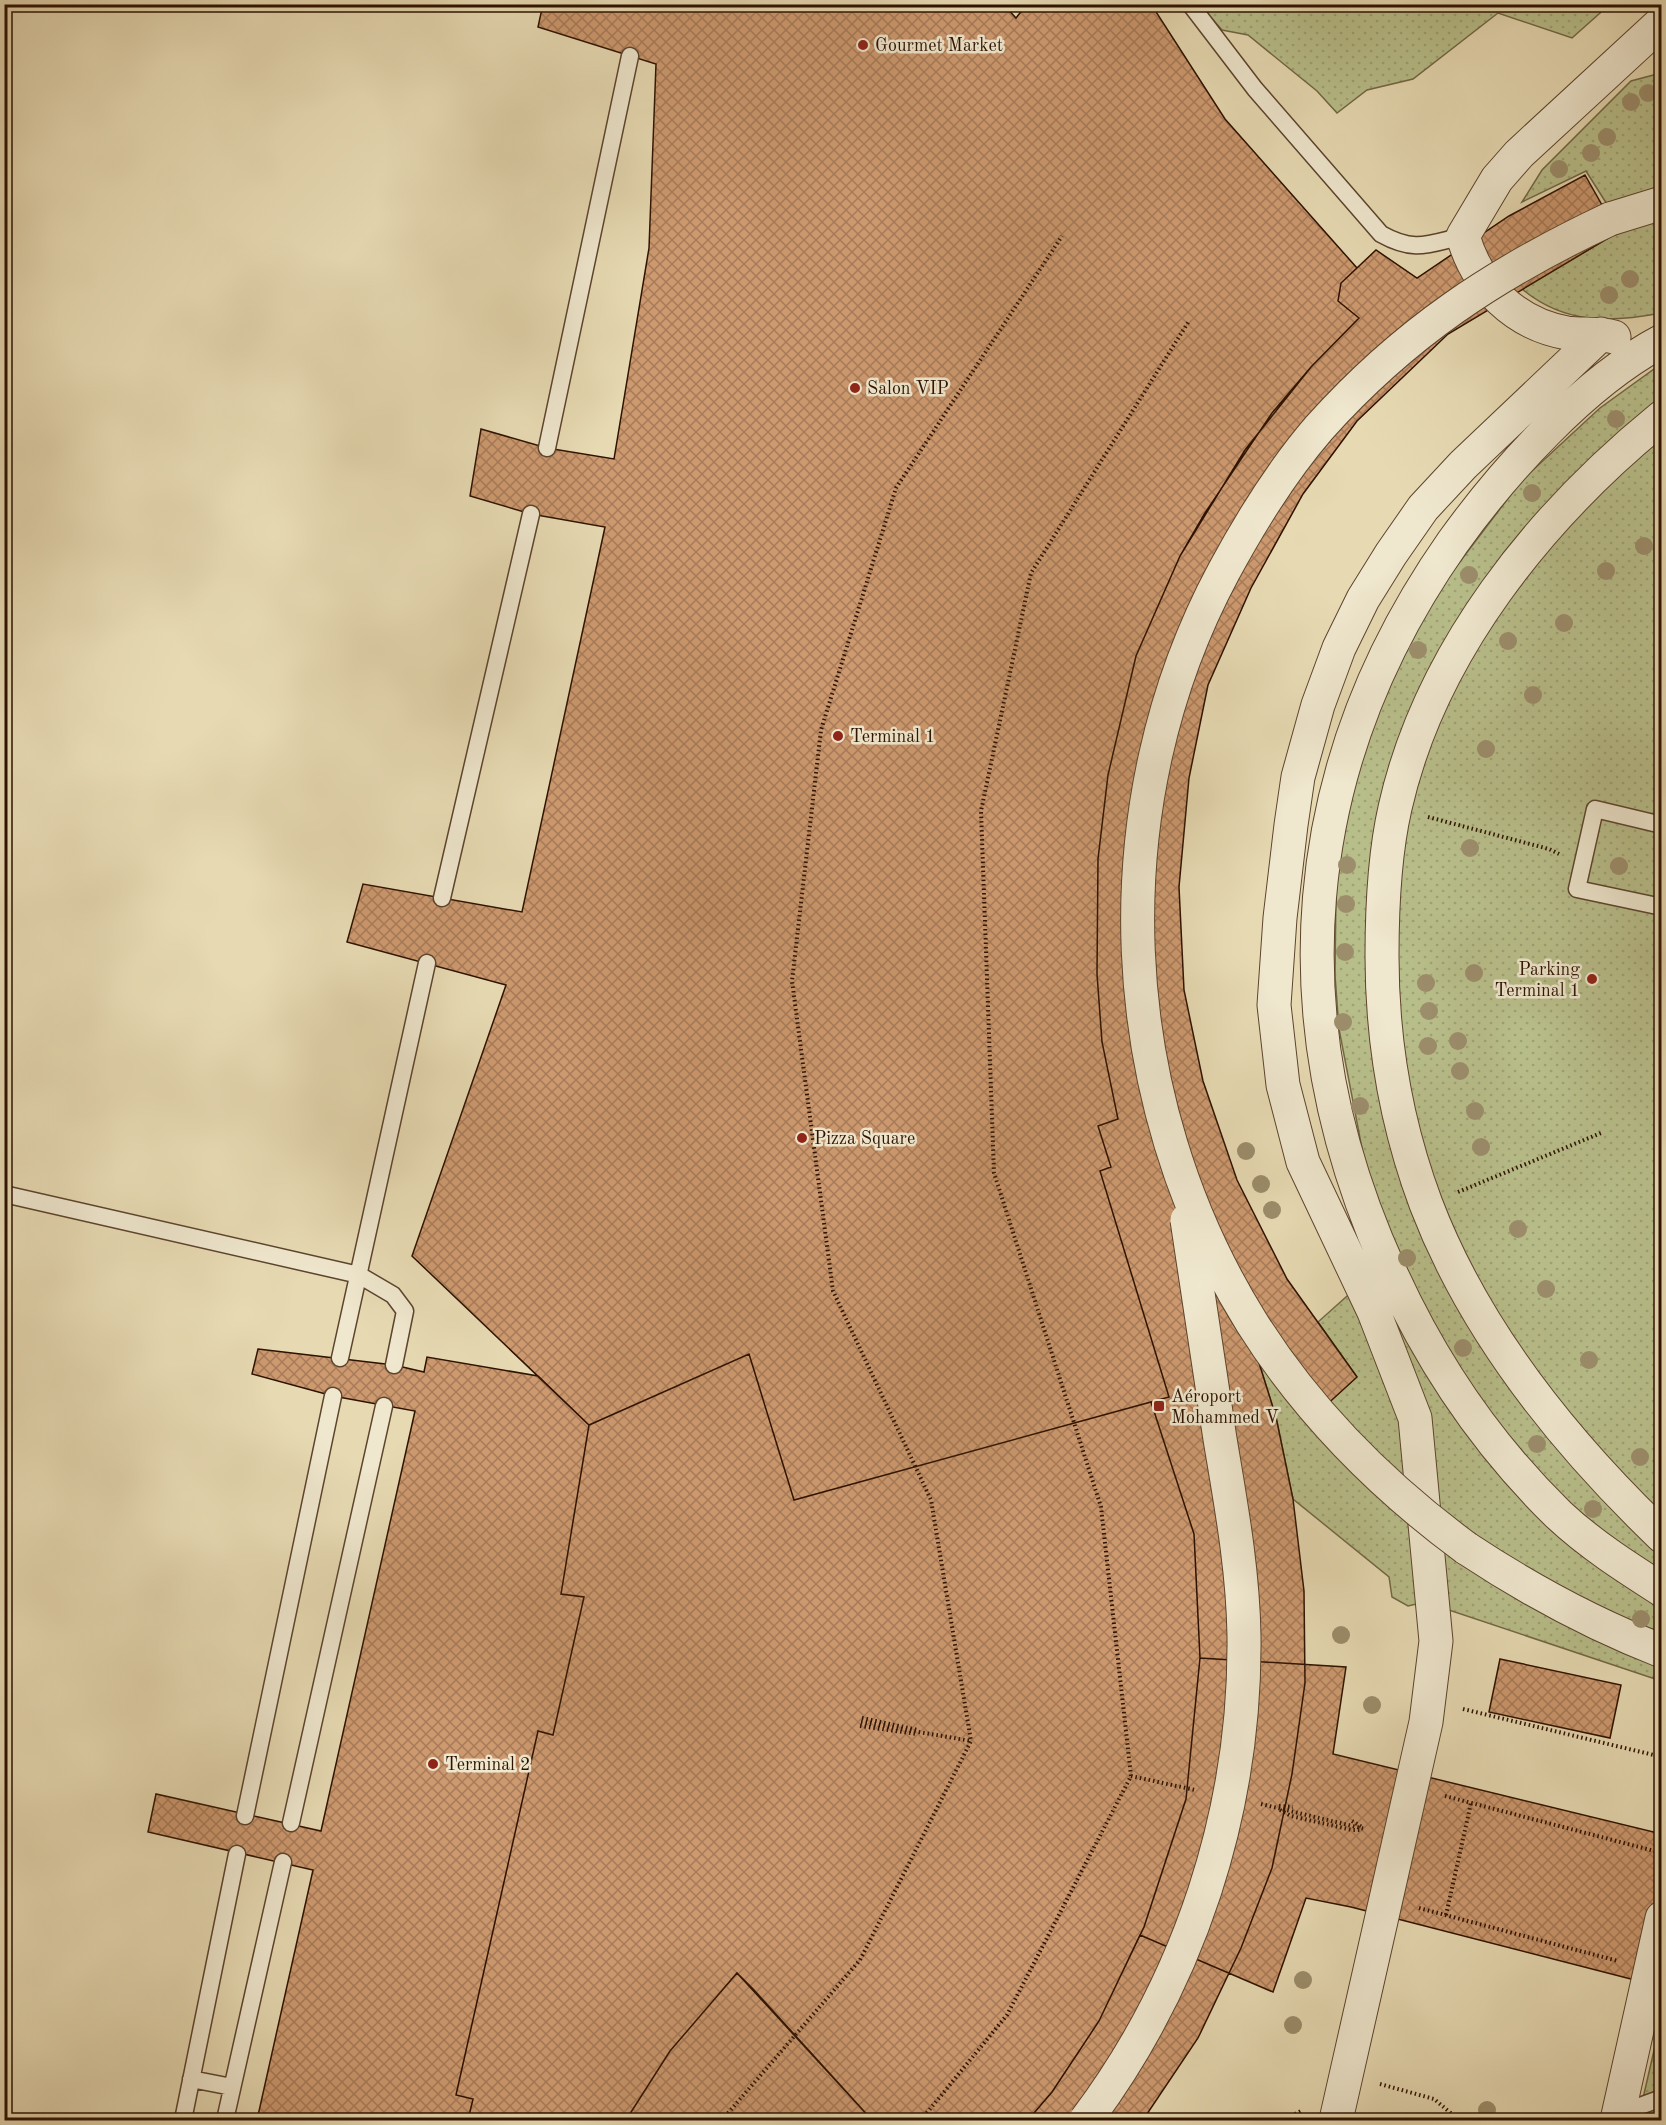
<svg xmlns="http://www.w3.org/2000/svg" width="1666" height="2125" font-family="'Old Standard TT',serif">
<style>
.grass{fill:url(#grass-dots);stroke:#726845;stroke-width:1.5}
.building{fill:url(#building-cross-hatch);stroke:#2d1200;stroke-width:1.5}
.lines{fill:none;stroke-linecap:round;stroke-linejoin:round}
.lane-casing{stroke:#5c442d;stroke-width:19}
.street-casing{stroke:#5c442d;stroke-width:35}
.path{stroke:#2d1200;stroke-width:4;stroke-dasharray:1.5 3;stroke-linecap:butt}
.lane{stroke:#efe7ce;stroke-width:16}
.street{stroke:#efe7ce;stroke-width:33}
.street-bridge-casing{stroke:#5c442d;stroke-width:35;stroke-linecap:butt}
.street-bridge{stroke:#efe7ce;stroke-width:33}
.tree{fill:#9c8d6b}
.poi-dot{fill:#8f2418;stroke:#efe7ce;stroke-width:2}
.labels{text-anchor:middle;stroke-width:5;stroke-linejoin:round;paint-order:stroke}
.poi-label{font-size:18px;fill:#2d1200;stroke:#efe7ce;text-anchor:start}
</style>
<defs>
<pattern id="grass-dots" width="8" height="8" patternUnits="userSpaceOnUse" patternTransform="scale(1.5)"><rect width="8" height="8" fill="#b8be8a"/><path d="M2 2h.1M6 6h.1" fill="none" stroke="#9ea275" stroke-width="1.8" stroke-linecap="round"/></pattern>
<pattern id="building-cross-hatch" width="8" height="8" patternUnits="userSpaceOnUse" patternTransform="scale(1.5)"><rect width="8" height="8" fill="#cd996f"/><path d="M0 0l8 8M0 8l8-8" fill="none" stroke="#a77b59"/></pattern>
</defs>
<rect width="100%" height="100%" fill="#e7dab3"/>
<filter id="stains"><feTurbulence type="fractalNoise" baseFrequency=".00333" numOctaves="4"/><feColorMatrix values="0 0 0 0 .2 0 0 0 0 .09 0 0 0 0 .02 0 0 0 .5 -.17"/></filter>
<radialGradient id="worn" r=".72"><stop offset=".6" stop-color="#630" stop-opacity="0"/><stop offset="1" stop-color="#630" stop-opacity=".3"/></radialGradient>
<!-- grass -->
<path class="grass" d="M1200,5H1609L1572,38L1498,13L1413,79L1367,90L1337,113L1317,91L1248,35L1222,30Z
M1661,73V192L1610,209L1586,171L1522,202L1542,170L1631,81Z
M1661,220V313C1610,323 1564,324 1522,289L1620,231Z
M1661,364V1681L1425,1602L1408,1606L1392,1597L1389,1577L1293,1499L1276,1417L1254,1347L1310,1419L1357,1377L1318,1322L1393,1255L1370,1190L1339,1029L1335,975L1336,888L1341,826L1385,679L1446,580L1522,480L1600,408Z
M1661,2020V2120H1638Z"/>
<!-- building -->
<path class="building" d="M543,4H1003L1016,18L1027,4H1151L1225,119L1357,268L1341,283L1338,301L1359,318L1311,367L1272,413L1205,513L1180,556L1136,656L1108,775L1098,859L1097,974L1102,1042L1118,1119L1098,1126L1111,1167L1100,1171L1169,1397L794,1500L749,1354L589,1425L412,1256L506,985L347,942L363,884L522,912L605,527L531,514L470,496L481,429L547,448L614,459L649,248L656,64L538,27Z
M1585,175L1610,219L1620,231L1448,334L1357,421L1303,494L1251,588L1208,685L1189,778L1179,887L1184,990L1203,1081L1237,1180L1287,1279L1357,1377L1310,1420L1254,1347L1276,1417L1293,1499L1304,1591L1305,1683L1292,1774L1272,1868L1241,1948L1198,2038L1143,2120H1028L1052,2092L1099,2021L1144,1927L1186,1799L1200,1658L1194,1534L1151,1402L1169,1397L1100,1171L1111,1167L1098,1126L1118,1119L1102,1042L1097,974L1098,859L1108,775L1136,656L1180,556L1245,450L1311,367L1359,318L1338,301L1341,283L1376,250L1417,278L1509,216Z
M258,1349L394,1365L424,1372L427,1357L538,1376L589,1425L561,1594L584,1597L553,1735L538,1731L456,2095L473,2099L468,2120H257L313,1870L148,1832L156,1794L321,1831L415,1411L333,1396L252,1374Z
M749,1354L794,1500L1151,1402L1194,1534L1200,1658L1346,1667L1333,1754L1662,1834V1987L1351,1907L1306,1898L1273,1992L1140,1935L1099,2021L1052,2092L1028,2120H872L737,1973L670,2051L626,2120H468L473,2099L456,2095L538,1731L553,1735L584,1597L561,1594L589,1425Z
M1500,1659L1621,1685L1610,1738L1489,1712Z
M737,1973L754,1990L872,2120H626L670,2051Z"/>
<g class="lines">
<defs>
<path id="lane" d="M1190,4L1255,89L1381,234C1415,253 1428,244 1463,236
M547,448L630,56
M1662,825L1595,809L1577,889L1662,907
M442,898L531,514
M4,1194L359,1275L393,1295L405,1311L394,1365
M340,1358L427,963
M245,1816L333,1396
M291,1823L384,1406
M191,2079L232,2087
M1618,2114L1662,2098
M183,2120L237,1854
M225,2120L283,1862"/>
<path id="street" d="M1610,219L1662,203
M1614,337C1598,333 1583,335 1567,333C1515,324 1477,286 1463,236L1497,179L1519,154L1662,22
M1662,341C1584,382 1504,471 1453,542C1295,767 1276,1022 1390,1271C1431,1362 1487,1445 1559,1515C1590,1544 1626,1567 1662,1590
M1662,417C1540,516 1430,652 1395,808C1384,856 1382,907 1382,956C1382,1042 1396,1124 1426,1204C1474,1330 1566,1444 1662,1536
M1466,1548C1528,1589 1592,1624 1662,1651
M1336,2120L1426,1722L1436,1641L1415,1418L1374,1312L1303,1162L1283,1085L1274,1005L1280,918L1291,825L1298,777L1318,705L1339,648L1363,599L1391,554L1423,508L1463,465L1601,334
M1617,2120L1662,1918"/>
</defs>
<!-- lane casing -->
<use href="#lane" class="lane-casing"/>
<!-- street casing -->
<use href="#street" class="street-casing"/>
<!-- path -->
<path class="path" d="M1428,817L1549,849L1559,854
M1458,1192L1601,1133
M1463,1709L1662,1757
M862,1718L918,1730
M861,1722L971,1741
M860,1726L917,1734
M1131,1776L1195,1790
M1445,1796L1662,1853
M1261,1804L1365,1829
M1279,1806L1293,1807
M1280,1810L1291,1816L1352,1830H1362
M1352,1821L1362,1827
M1419,1908L1618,1961
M1446,1915L1471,1803
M1380,2084L1434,2099L1459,2120
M1291,2116L1303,2110
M722,2120L860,1960L971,1741L931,1500L833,1291L792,981L821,730L896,488L1062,236
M921,2120L1007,2015L1131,1776L1101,1507L994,1173L981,811L1031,573L1189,321"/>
<!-- lane -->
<use href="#lane" class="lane"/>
<!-- street -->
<use href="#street" class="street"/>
<defs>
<path id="street-bridge" d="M1466,1548C1382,1486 1308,1412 1252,1323C1112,1099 1098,805 1224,571C1251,521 1281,472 1319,428C1404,333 1495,273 1610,219
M1086,2120C1190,1981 1246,1810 1244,1636C1243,1569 1231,1505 1220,1439C1209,1366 1198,1293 1187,1220"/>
</defs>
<!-- street-bridge casing -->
<use href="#street-bridge" class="street-bridge-casing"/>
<!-- street-bridge -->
<use href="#street-bridge" class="street-bridge"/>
</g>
<!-- trees -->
<g class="tree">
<circle cx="1648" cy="93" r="9"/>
<circle cx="1631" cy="102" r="9"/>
<circle cx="1607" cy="137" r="9"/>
<circle cx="1591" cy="153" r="9"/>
<circle cx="1559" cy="169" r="9"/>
<circle cx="1630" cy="279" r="9"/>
<circle cx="1609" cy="295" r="9"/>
<circle cx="1616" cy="419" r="9"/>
<circle cx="1532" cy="493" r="9"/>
<circle cx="1644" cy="546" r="9"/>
<circle cx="1606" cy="571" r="9"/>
<circle cx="1469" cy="575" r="9"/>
<circle cx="1564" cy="623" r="9"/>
<circle cx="1508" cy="641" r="9"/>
<circle cx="1418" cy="650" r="9"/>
<circle cx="1533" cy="695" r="9"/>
<circle cx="1486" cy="749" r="9"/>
<circle cx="1470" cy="848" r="9"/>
<circle cx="1347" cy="865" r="9"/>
<circle cx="1619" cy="866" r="9"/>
<circle cx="1346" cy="904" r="9"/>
<circle cx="1345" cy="952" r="9"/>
<circle cx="1474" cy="973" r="9"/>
<circle cx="1426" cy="983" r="9"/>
<circle cx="1429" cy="1011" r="9"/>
<circle cx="1343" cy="1022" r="9"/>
<circle cx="1458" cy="1041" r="9"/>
<circle cx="1428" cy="1046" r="9"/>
<circle cx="1460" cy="1071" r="9"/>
<circle cx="1360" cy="1106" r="9"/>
<circle cx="1475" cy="1111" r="9"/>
<circle cx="1481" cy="1147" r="9"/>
<circle cx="1246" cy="1151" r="9"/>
<circle cx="1261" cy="1184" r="9"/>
<circle cx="1272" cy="1210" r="9"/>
<circle cx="1518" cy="1229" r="9"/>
<circle cx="1407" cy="1258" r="9"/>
<circle cx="1546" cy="1289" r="9"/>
<circle cx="1463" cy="1348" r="9"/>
<circle cx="1589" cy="1360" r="9"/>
<circle cx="1537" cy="1444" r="9"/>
<circle cx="1640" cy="1457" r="9"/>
<circle cx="1593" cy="1509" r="9"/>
<circle cx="1641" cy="1619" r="9"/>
<circle cx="1341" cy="1635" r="9"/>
<circle cx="1372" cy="1705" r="9"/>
<circle cx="1303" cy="1980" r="9"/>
<circle cx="1293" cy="2025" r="9"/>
<circle cx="1487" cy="2110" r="9"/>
</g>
<!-- markers -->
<g class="poi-dot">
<circle cx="863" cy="45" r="6"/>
<circle cx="855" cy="388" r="6"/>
<circle cx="838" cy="736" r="6"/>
<circle cx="1592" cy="979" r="6"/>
<circle cx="802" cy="1138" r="6"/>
<rect x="1153" y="1400" width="12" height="12" rx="3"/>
<circle cx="433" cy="1764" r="6"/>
</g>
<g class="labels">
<!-- poi labels -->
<g class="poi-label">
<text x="875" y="51">Gourmet Market</text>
<text x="867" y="394">Salon VIP</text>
<text x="850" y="742">Terminal 1</text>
<text x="1580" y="975" text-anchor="end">Parking<tspan x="1580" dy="21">Terminal 1</tspan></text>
<text x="814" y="1144">Pizza Square</text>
<text x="1171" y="1402">Aéroport<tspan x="1171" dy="21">Mohammed V</tspan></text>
<text x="445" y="1770">Terminal 2</text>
</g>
</g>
<!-- margin -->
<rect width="1666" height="2125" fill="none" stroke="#e7dab3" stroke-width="24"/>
<rect x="6" y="6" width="1654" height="2113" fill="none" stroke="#2d1200" stroke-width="3"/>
<rect x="12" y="12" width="1642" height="2101" fill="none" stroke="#2d1200" stroke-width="1.5"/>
<rect width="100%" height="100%" filter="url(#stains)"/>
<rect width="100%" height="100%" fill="url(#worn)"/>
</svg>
